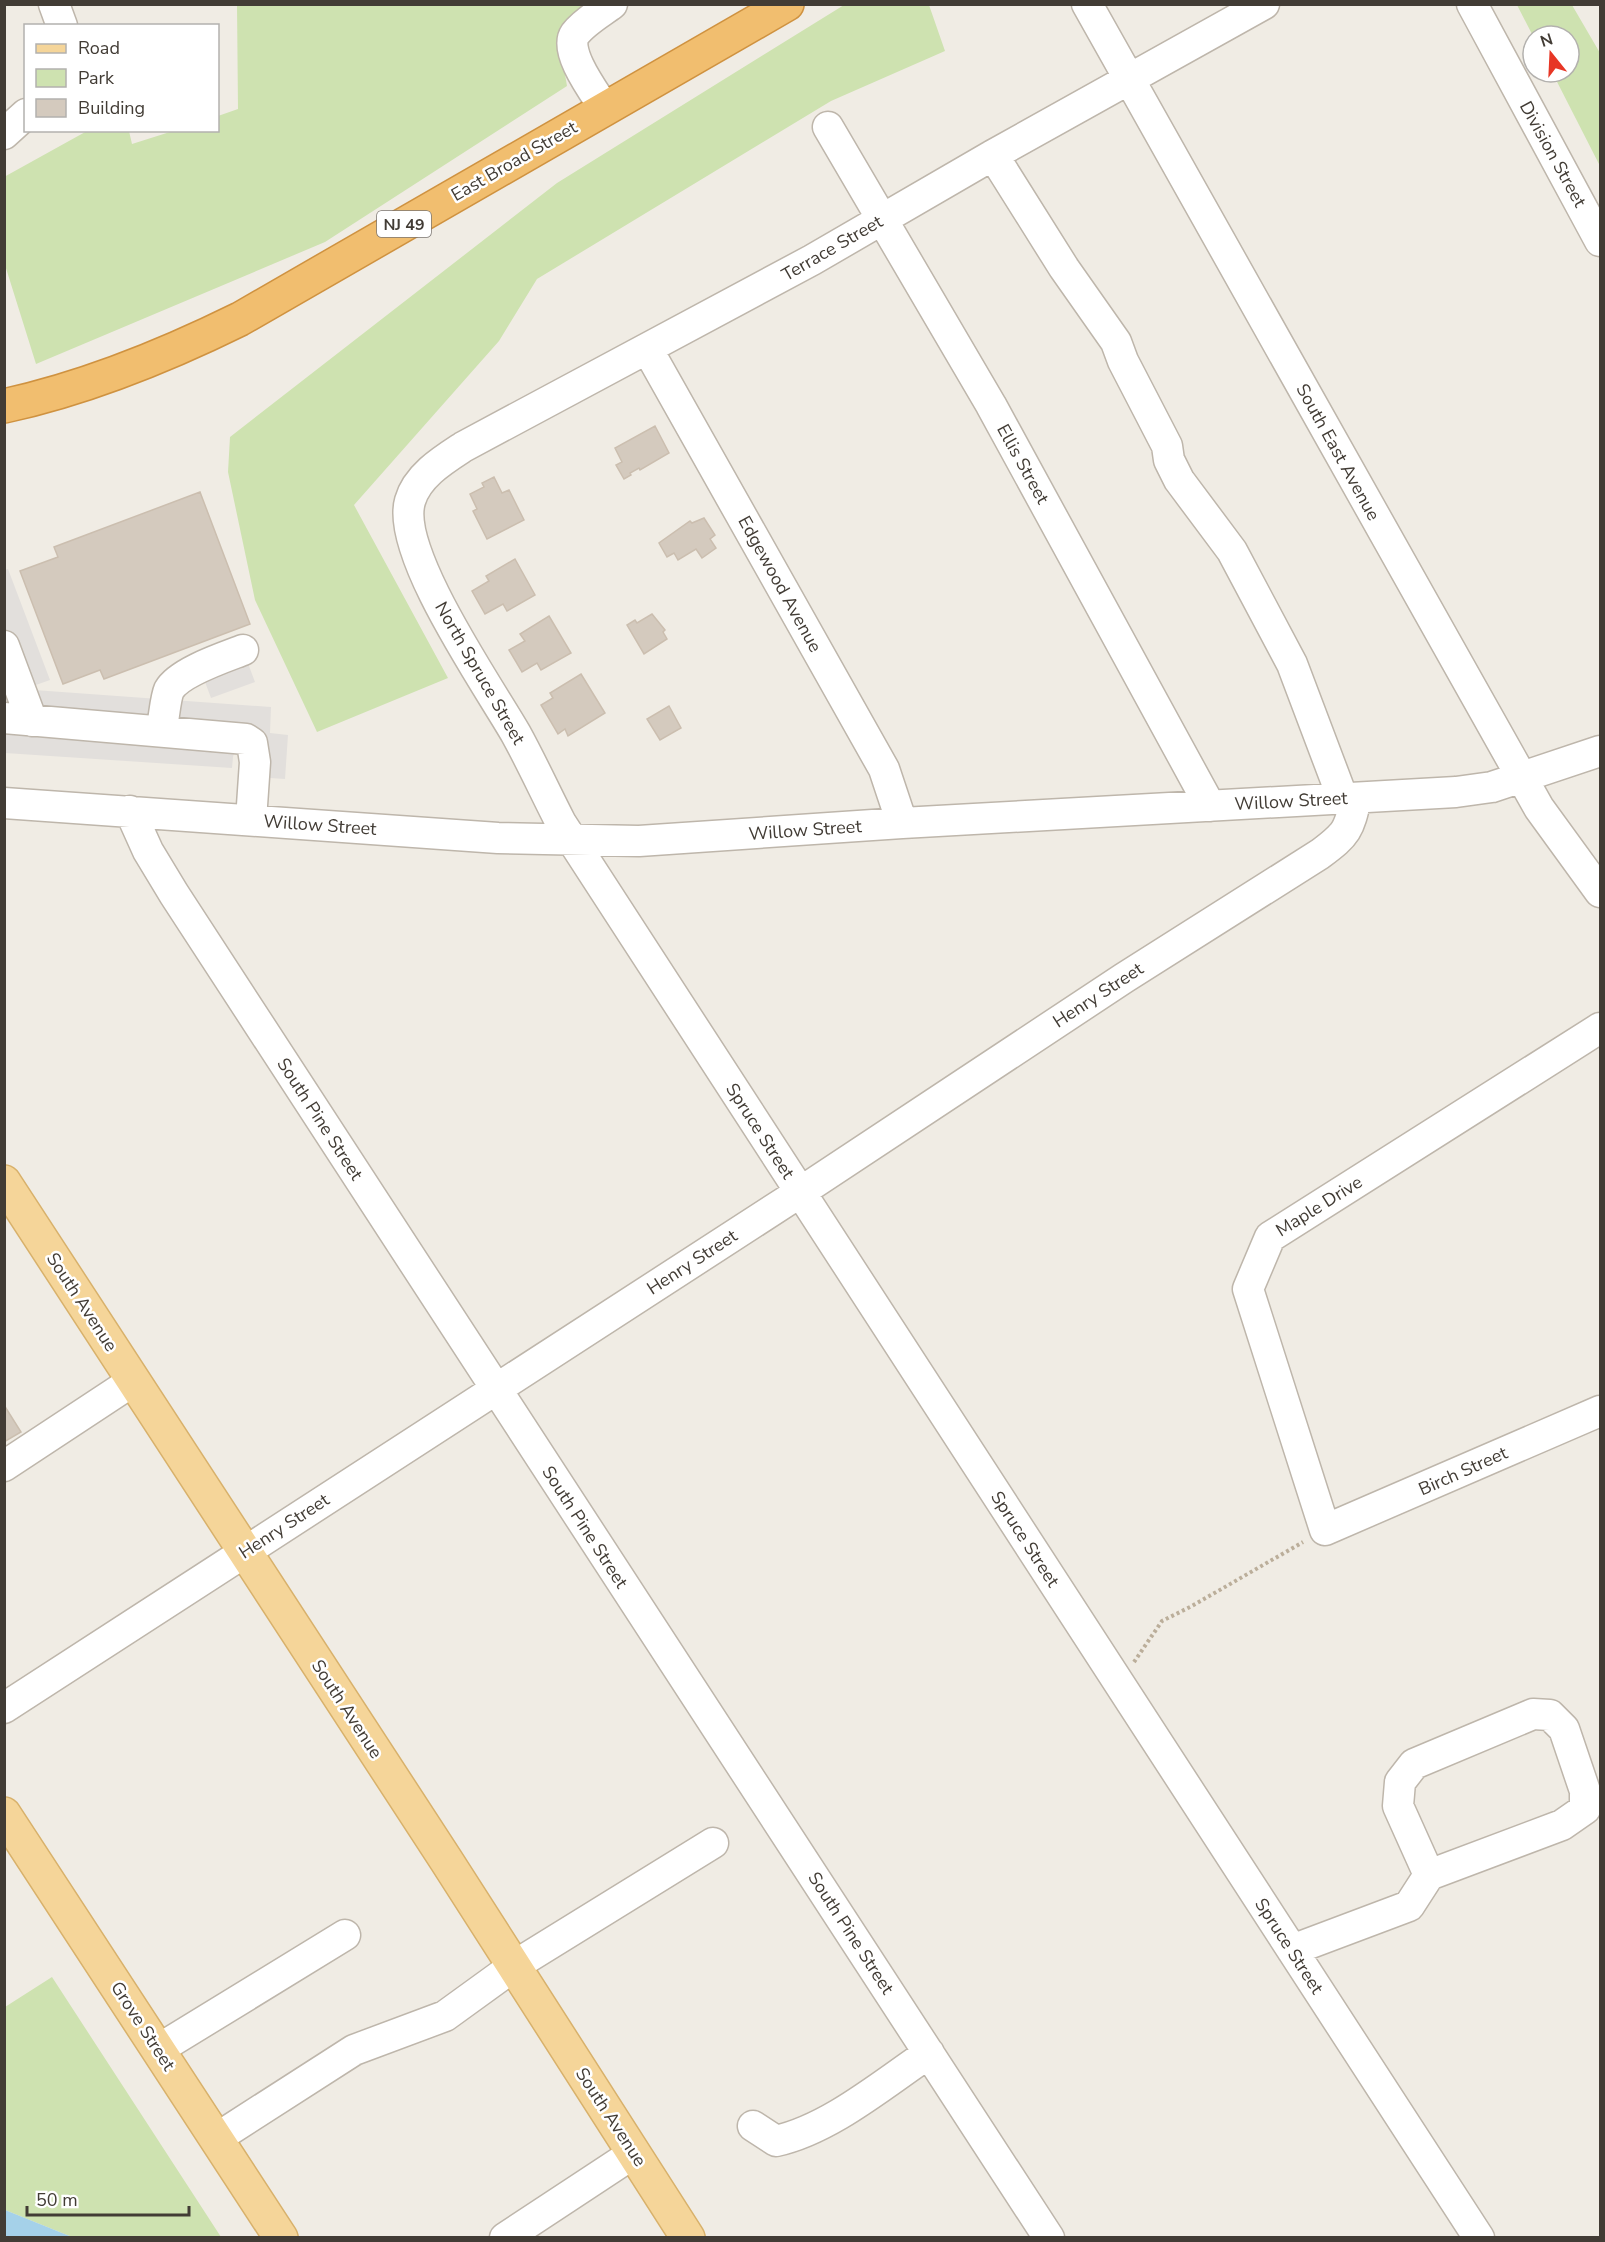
<svg xmlns="http://www.w3.org/2000/svg" width="1605" height="2242" font-family="'Nunito Sans',sans-serif">
<style>
.green{fill:#cee2b0}
.parking{fill:#e2dfdc}
.water{fill:#a5d1e9}
.building{fill:#d4cabe;stroke:#cbbeaf;stroke-width:1.5}
.lines{fill:none;stroke-linecap:round;stroke-linejoin:round}
.minor-casing{stroke:#beb6ab;stroke-width:33}
.major-casing{stroke:#d8b16b;stroke-width:36}
.highway-casing{stroke:#cf9240;stroke-width:36}
.path{stroke:#bbae9a;stroke-width:4;stroke-dasharray:3 3;stroke-linecap:butt}
.minor{stroke:#fff;stroke-width:30}
.major{stroke:#f5d599;stroke-width:33}
.highway{stroke:#f1be6f;stroke-width:33}
.labels{text-anchor:middle;stroke-width:5;stroke-linejoin:round;paint-order:stroke}
.shield{fill:#fff;stroke:#7b7672;stroke-width:1.5}
.shield-label{font-size:16px;font-weight:bold;fill:#423c35}
.street-label{font-size:18px;fill:#423c35;stroke:#fff}
</style>
<rect width="100%" height="100%" fill="#f0ece4"/>
<!-- green -->
<path class="green" d="M237,5H586L558,33L567,86L325,242L36,364L5,265L4,177L87,131H129L132,144L173,131L218,130V116L238,109Z
M844,5H929L945,51L831,101L537,279L499,341L354,505L448,678L317,732L255,600L228,472L230,437L557,183Z
M1517,5H1572L1600,53V166L1552,72H1569V36H1533Z
M52,1977L221,2237H72L5,2210V2007Z"/>
<!-- parking -->
<path class="parking" d="M8,569L50,680L33,686L34,690L271,707L270,733L288,735L285,779L241,776L243,757L238,753H234L233,757L232,768L5,753L4,570Z
M246,658L255,682L211,698L202,674Z"/>
<!-- water -->
<path class="water" d="M5,2210L72,2237H5Z"/>
<!-- building -->
<path class="building" d="M655,426L669,453L640,470L639,468L630,473L631,475L624,479L616,465L622,462L615,448Z
M494,477L502,493L509,490L524,520L487,539L473,511L477,509L470,494L484,487L482,483Z
M200,492L250,624L104,679L100,670L63,684L20,571L58,557L54,547Z
M704,518L715,535L710,539L716,548L702,558L696,549L678,560L674,553L667,557L659,543L690,521L692,523Z
M515,559L535,595L507,611L503,604L485,614L472,591L489,581L486,576Z
M652,614L665,630L663,632L667,639L644,654L627,625L635,620L637,623Z
M549,616L571,653L541,670L537,663L522,672L509,650L525,641L520,634Z
M581,674L605,713L568,736L565,729L558,734L541,705L553,698L550,693Z
M669,706L681,728L660,740L647,719Z
M4,1405L21,1432L4,1442Z"/>
<g class="lines">
<defs>
<path id="minor" d="M54,4L62,26
M1087,4L1539,808L1600,892
M1264,4L993,155L812,260L463,447C443,460 417,476 410,501C395,552 489,687 516,734C532,763 546,794 561,823L1479,2238
M1472,4L1600,241
M605,109C595,93 563,51 575,34C584,22 600,13 612,4
M828,127L991,405L1210,806
M4,134L26,114
M993,155L1064,268L1116,342L1123,361L1167,446L1169,460L1179,480L1232,551L1292,664L1343,799
M648,350L884,769L902,823
M4,646L32,721
M4,718L246,739L252,743L255,762L251,820
M161,731C164,721 165,699 169,690C179,672 225,657 243,650
M4,803L498,838L639,841L902,823L1456,792L1492,787L1600,751
M130,811L148,851L174,894L1049,2238
M1600,1028L1270,1237L1248,1289L1325,1530L1600,1411
M4,1466L133,1381
M4,1708L799,1193L1124,978L1320,854C1347,834 1349,830 1356,798
M1292,1950L1409,1906L1429,1875L1398,1806L1400,1782L1414,1764L1533,1714L1550,1715L1564,1729L1585,1791V1809L1562,1825L1429,1875
M159,2049L345,1935
M753,2126L776,2141C830,2129 883,2084 929,2053
M217,2138L354,2050L445,2016L514,1966L713,1843
M505,2238L634,2153"/>
<path id="major" d="M4,1182L446,1860L688,2238
M4,1814L281,2238"/>
<path id="highway" d="M4,406C87,388 165,356 240,319L787,4"/>
</defs>
<!-- minor casing -->
<use href="#minor" class="minor-casing"/>
<!-- major casing -->
<use href="#major" class="major-casing"/>
<!-- highway casing -->
<use href="#highway" class="highway-casing"/>
<!-- path -->
<path class="path" d="M1134,1662L1162,1621L1192,1606L1303,1542"/>
<!-- minor -->
<use href="#minor" class="minor"/>
<!-- major -->
<use href="#major" class="major"/>
<!-- highway -->
<use href="#highway" class="highway"/>
</g>
<g class="labels">
<!-- shield labels -->
<rect class="shield" x="377" y="211" width="54" height="26" rx="4.5"/>
<g class="shield-label">
<text x="404" y="230">NJ 49</text>
</g>
<!-- street labels -->
<g class="street-label">
<text transform="translate(1553 154) rotate(61)" y="6">Division Street</text>
<text transform="translate(514 161) rotate(-30)" y="6">East Broad Street</text>
<text transform="translate(832 248) rotate(-30)" y="6">Terrace Street</text>
<text transform="translate(1338 452) rotate(61)" y="6">South East Avenue</text>
<text transform="translate(1023 464) rotate(61)" y="6">Ellis Street</text>
<text transform="translate(780 584) rotate(61)" y="6">Edgewood Avenue</text>
<text transform="translate(480 673) rotate(60)" y="6">North Spruce Street</text>
<text transform="translate(1291 801) rotate(-3)" y="6">Willow Street</text>
<text transform="translate(320 825) rotate(4)" y="6">Willow Street</text>
<text transform="translate(805 830) rotate(-4)" y="6">Willow Street</text>
<text transform="translate(1098 995) rotate(-33)" y="6">Henry Street</text>
<text transform="translate(320 1119) rotate(57)" y="6">South Pine Street</text>
<text transform="translate(760 1131) rotate(57)" y="6">Spruce Street</text>
<text transform="translate(1319 1206) rotate(-32)" y="6">Maple Drive</text>
<text transform="translate(692 1262) rotate(-33)" y="6">Henry Street</text>
<text transform="translate(82 1302) rotate(57)" y="6">South Avenue</text>
<text transform="translate(1463 1471) rotate(-24)" y="6">Birch Street</text>
<text transform="translate(284 1526) rotate(-33)" y="6">Henry Street</text>
<text transform="translate(585 1527) rotate(57)" y="6">South Pine Street</text>
<text transform="translate(1025 1539) rotate(57)" y="6">Spruce Street</text>
<text transform="translate(347 1709) rotate(57)" y="6">South Avenue</text>
<text transform="translate(851 1933) rotate(57)" y="6">South Pine Street</text>
<text transform="translate(1289 1946) rotate(57)" y="6">Spruce Street</text>
<text transform="translate(143 2026) rotate(57)" y="6">Grove Street</text>
<text transform="translate(611 2117) rotate(57)" y="6">South Avenue</text>
</g>
</g>
<!-- border -->
<rect width="1605" height="2242" fill="none" stroke="#423c35" stroke-width="12"/>
<!-- legend -->
<rect x="24" y="24" width="195" height="108" fill="#ffffff" stroke="#b3b1ae" stroke-width="1.5"/>
<rect x="36" y="44" width="30" height="9" fill="#f5d599" stroke="#b3b1ae" stroke-width="1.5"/>
<text x="78" y="54" font-size="18" fill="#423c35">Road</text>
<rect x="36" y="69" width="30" height="18" fill="#cee2b0" stroke="#b3b1ae" stroke-width="1.5"/>
<text x="78" y="84" font-size="18" fill="#423c35">Park</text>
<rect x="36" y="99" width="30" height="18" fill="#d4cabe" stroke="#b3b1ae" stroke-width="1.5"/>
<text x="78" y="114" font-size="18" fill="#423c35">Building</text>
<!-- north arrow -->
<g transform="translate(1551 54) rotate(342)"><circle r="28" fill="#ffffff" stroke="#b3b1ae" stroke-width="1.5"/>
<path d="M0-4.5L10 22L0 15L-10 22Z" fill="#e73625"/>
<text y="-9" font-size="16" font-weight="bold" text-anchor="middle" fill="#423c35">N</text>
</g>
<!-- scale -->
<path d="M27 2206v9h162v-9" fill="none" stroke="#423c35" stroke-width="3"/>
<text x="36" y="2206" font-size="18" fill="#423c35" stroke="#ffffff" stroke-width="4.5" paint-order="stroke">50 m</text>
</svg>
